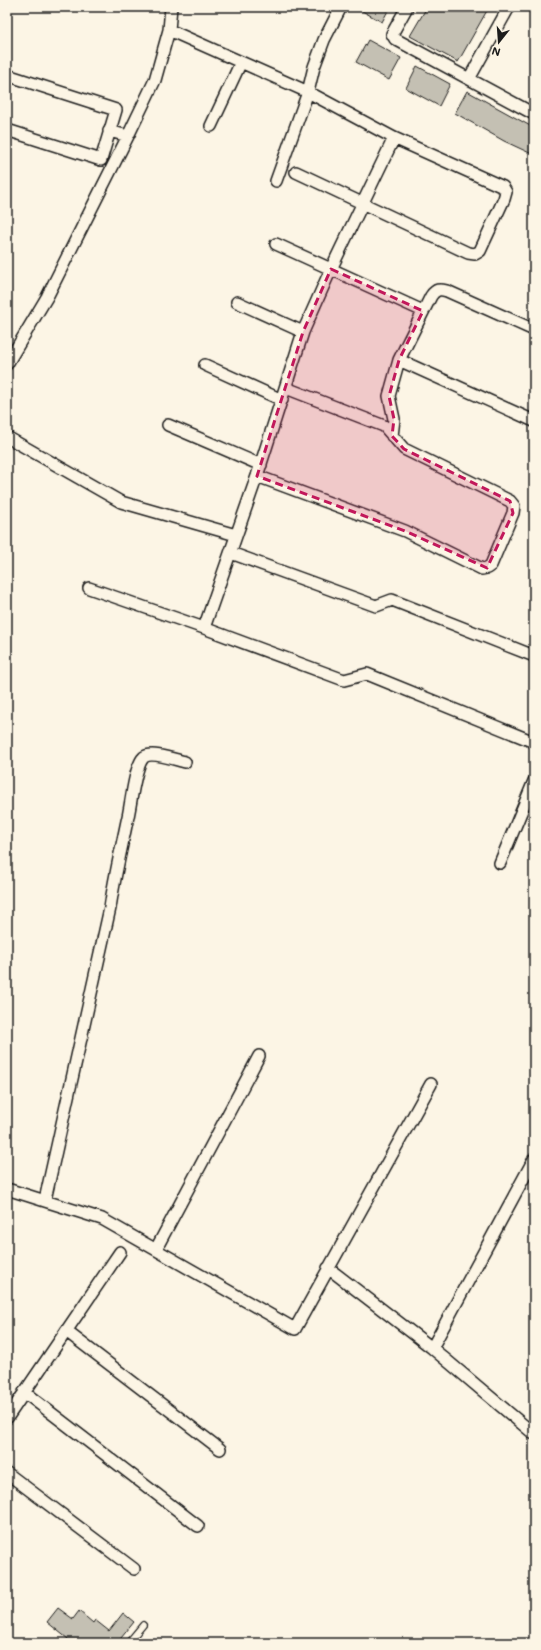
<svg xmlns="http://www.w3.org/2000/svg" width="541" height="1650" font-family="Mali,sans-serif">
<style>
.building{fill:#c4c0b3;stroke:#1c1c1c}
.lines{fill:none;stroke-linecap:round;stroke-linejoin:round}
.lane-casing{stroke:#1c1c1c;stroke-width:8}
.street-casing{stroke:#1c1c1c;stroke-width:14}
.lane{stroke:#fcf5e5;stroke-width:5.5}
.street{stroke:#fcf5e5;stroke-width:11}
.marked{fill:#c2185b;fill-opacity:0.2;stroke:#c2185b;stroke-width:3;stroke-dasharray:8 5;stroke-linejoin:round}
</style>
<rect width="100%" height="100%" fill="#fcf5e5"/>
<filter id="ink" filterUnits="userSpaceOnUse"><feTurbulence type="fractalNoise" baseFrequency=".025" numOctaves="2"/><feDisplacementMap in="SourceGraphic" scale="8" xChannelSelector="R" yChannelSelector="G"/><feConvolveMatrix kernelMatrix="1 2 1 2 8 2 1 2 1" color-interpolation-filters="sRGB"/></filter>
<g filter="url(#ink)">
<!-- building -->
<path class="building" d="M355,7H390L382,22Z
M427,7H489L458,62L410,36Z
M368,40L401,58L389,80L356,62Z
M417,66L450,84L439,106L406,88Z
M467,91L534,128V155L504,141L455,113Z
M58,1608L73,1619L79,1611L93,1623L95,1620L109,1631L123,1613L134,1622L117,1643H65L68,1639L47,1622Z"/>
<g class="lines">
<defs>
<path id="lane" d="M128,1643L143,1625"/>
<path id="street" d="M407,7L392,34L395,39L534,114
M169,30L308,92L394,138L503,187L506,192L504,199L480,251L475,254L468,253L296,172
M7,75L116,110L101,160L7,130
M469,79L509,7
M211,126L241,62
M109,131L128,136
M276,181L308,92L314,67L324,40L341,7
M276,244L423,311
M237,302L303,332
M534,330L447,291C439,289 436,289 431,296L399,360L534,421
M7,364L47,297L128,136L155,80L169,30L171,7
M205,365L282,400
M168,425L261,465
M392,436L394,419L389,396L399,360
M7,437L121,502L236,535
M257,476L405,531L482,569L487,568L491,565L513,513L514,506L510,501L404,449L384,426L286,388
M231,553L376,606L392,600L534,656
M89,588L204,628L344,680L367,674L534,742
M204,628L257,476L303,332L331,269L394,138
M500,863L534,781
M7,1189L102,1219L295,1329L431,1084
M45,1200L110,908C114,879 121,850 127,821C131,807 134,766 144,757C152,751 176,760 185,762
M156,1249L259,1056
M328,1268L432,1348L534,1434
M66,1331L220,1449
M432,1348L534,1159
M24,1392L198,1526
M7,1418L120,1252
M7,1473L134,1569"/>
</defs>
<!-- lane casing -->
<use href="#lane" class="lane-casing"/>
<!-- street casing -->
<use href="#street" class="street-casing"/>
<!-- lane -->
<use href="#lane" class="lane"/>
<!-- street -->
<use href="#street" class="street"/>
</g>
</g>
<!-- marked area -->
<path class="marked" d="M331,269L423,311L399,360L389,396L394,419L392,436L404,449L510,501L513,513L487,568L405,531L257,476L303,332Z"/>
<!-- margin -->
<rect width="541" height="1650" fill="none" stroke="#fcf5e5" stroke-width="24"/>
<rect x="12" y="12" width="517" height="1626" fill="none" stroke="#1c1c1c" stroke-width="1.5" filter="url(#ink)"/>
<!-- north arrow -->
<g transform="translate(499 42) rotate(197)" stroke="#fcf5e5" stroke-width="3" paint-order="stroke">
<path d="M0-3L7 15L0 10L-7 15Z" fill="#1c1c1c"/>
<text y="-6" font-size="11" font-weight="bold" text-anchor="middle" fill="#1c1c1c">N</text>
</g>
</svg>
